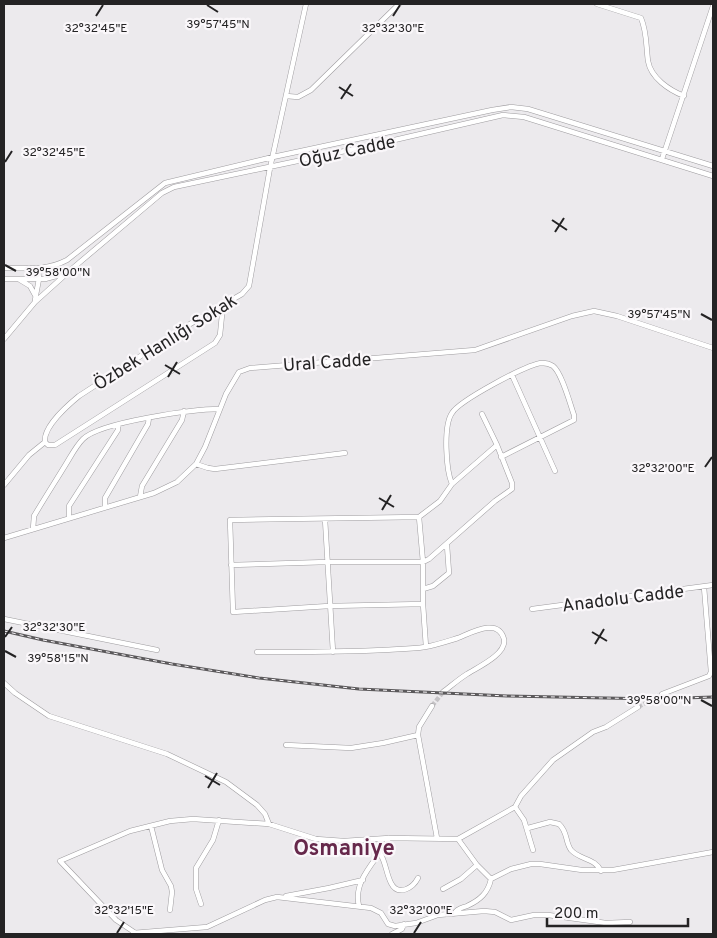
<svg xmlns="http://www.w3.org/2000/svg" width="717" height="938" font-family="Overpass,sans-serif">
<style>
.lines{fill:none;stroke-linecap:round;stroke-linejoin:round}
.minor-tunnel{stroke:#c4c2c5;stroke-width:4.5;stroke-dasharray:4.5 2;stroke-linecap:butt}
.minor-casing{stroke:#9e9c9f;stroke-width:5.5}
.minor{stroke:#fff;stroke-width:4.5}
.rail-casing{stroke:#5b595b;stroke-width:3}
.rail{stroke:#faf7fa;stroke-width:1;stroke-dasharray:4;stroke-linecap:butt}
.ticks{fill:none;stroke:#242324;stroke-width:2}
.labels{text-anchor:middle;stroke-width:4.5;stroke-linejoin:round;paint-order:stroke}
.street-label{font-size:18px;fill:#242324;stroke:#faf7fa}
.district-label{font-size:22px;font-weight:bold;fill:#66284b;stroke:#faf7fa}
.ticks-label{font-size:12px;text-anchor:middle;fill:#242324;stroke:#faf7fa;stroke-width:4.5;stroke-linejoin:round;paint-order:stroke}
</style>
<rect width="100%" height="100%" fill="#eceaed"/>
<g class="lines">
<!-- minor-tunnel -->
<path class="minor-tunnel" d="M432,706L443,692
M638,707L662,694"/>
<defs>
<path id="minor" d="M597,4L641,18C647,32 646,46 648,61C651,78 669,90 684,96
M286,96L298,97L311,90L399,4
M662,159L713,6
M4,268C27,268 46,271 67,260L165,183L273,157L492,110L511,107L528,109L713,166
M4,279H45L67,273L162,193L174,187L364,147L503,115L524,117L713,176
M20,280L30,286L36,297
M35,300L39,279L38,269
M4,339L35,302L65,275
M512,375L555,471
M45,442C43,427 68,405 79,396L190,324L242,294L249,286L270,168L306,4
M45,442L48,445H55L215,343L220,335L223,305
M196,464L208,468L215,469L345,453
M452,484C446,470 443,426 452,413C459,401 527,364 542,363C546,363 550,364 553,366C562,373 570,404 574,415V420L501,457
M4,485L29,455L45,442
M140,497L142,486L182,420L184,411
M105,507V498L148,424L149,418
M419,517L423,562V604L426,647
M69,518V506L118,430V425
M325,519L333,652
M33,529L34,516C44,499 55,482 66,464C71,456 76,446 83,439C100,422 194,409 220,409
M4,538L154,493L177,482L196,464L205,447L226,394L239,372L250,368L475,350L572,316L594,311L617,316L713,348
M231,565L327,562H423L429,559L495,501L512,489V483L497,445L482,414
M423,589L433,586L449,573L447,545
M423,604L329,606L233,612L230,520L419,517L440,501L452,484L497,445
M532,609L713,585
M4,619L157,650
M257,652C300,652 341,652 383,650C397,649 411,649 425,647C436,645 448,641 458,638C471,633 498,617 504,639C507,654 478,667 467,674C459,679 451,686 443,692
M4,683L15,693L49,716L167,754L226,782L257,805L265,814L269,824
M662,694L709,676L711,672L704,587
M432,706L419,727L418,735L437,838
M286,745L351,748L383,743L418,735
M515,807L524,820L533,850
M151,826L162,870L171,886L172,892L170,910
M528,828L550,822L559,824C568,832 565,842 571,850C580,860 595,858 601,871
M380,853C386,863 386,873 391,883C398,897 413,888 418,878
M491,879L511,869L531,864H540L582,870H613L713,852
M443,889L461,879L477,865
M286,896L329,888L363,880
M201,904L196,889V868L213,840L219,820
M359,906C352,879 379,859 389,838
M454,914C457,908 462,908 467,906C480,900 488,893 491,879L477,865L458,839
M133,933L207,927L265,900L277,897L371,908L381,913L388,924L395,926L416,923L438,915L484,911L495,912L511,920L534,915H548L606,923L630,922
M137,934L116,920L60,861L130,831L170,821L193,819L269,824L316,839L344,841L389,838L458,839L515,807L521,796L553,760L593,732L606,727L638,707
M392,934L402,929L404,924"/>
</defs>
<!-- minor casing -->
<use href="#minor" class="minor-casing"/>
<!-- minor -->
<use href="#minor" class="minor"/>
<defs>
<path id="rail" d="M4,631L43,640L172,664L259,678L359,689L507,696L655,699L713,697"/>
</defs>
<!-- rail casing -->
<use href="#rail" class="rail-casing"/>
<!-- rail -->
<use href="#rail" class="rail"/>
</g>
<!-- ticks -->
<path class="ticks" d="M207,5L218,12M96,16L103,5M393,16L400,5M339,87L353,96M341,99L351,84M5,162L12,151M552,220L567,230M555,232L564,218M5,265L16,271M701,314L712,320M165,365L180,374M168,377L177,362M705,467L712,457M379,498L394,507M382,510L391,495M592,632L607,641M5,637L12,627M595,644L604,629M5,651L16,657M701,700L712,706M205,776L220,785M208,788L217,773M117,933L124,922M414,933L421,922"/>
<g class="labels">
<!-- street labels -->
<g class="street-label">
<text transform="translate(347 151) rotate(-12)" y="6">Oğuz Cadde</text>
<text transform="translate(165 342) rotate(-32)" y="6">Özbek Hanlığı Sokak</text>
<text transform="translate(327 362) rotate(-4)" y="6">Ural Cadde</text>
<text transform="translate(623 598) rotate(-7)" y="6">Anadolu Cadde</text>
</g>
<!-- district labels -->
<g class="district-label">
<text x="344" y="855">Osmaniye</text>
</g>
</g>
<g class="ticks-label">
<text x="218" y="28">39°57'45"N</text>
<text x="96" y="32">32°32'45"E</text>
<text x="393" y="32">32°32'30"E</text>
<text x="54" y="156">32°32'45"E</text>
<text x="58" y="276">39°58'00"N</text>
<text x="659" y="318">39°57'45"N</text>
<text x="663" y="472">32°32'00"E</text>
<text x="54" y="631">32°32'30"E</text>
<text x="58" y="662">39°58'15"N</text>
<text x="659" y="704">39°58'00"N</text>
<text x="124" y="914">32°32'15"E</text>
<text x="421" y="914">32°32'00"E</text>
</g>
<!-- border -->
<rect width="717" height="938" fill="none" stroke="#242324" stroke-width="10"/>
<!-- scale -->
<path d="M547 918v8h141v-8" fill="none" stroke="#242324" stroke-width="2.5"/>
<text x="554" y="918" font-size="15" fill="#242324" stroke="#faf7fa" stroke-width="4" paint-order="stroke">200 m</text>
</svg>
